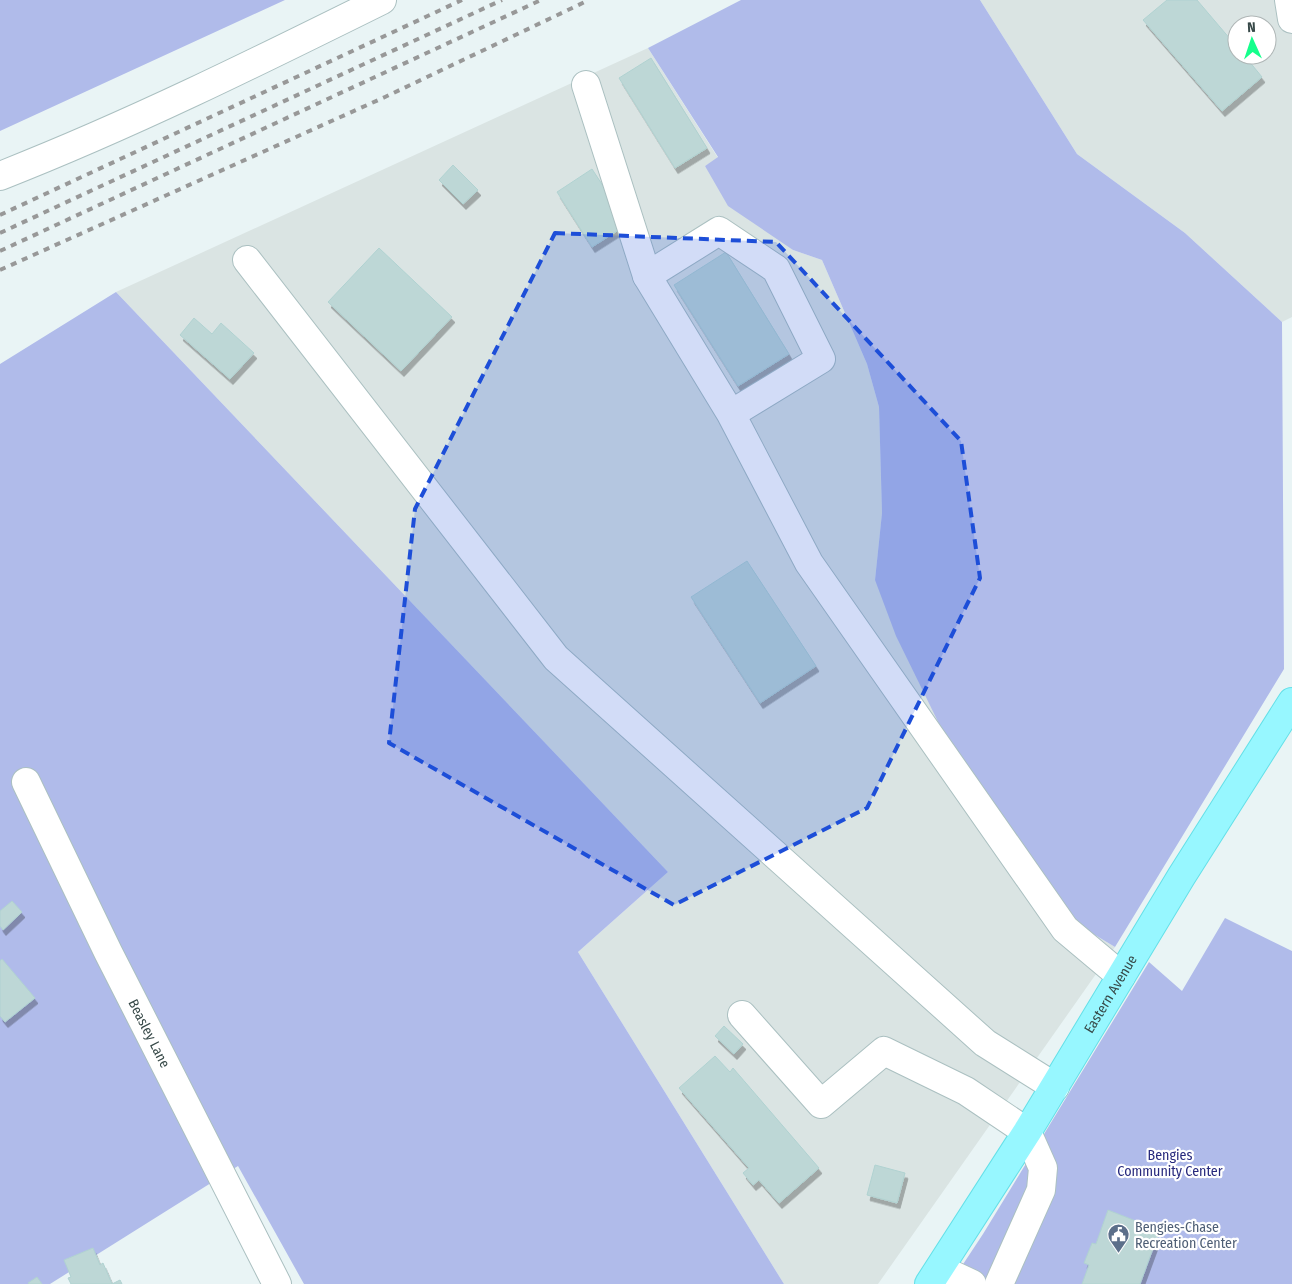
<svg xmlns="http://www.w3.org/2000/svg" width="1292" height="1284" font-family="'Fira Sans Condensed',sans-serif">
<style>
.industrial{fill:#dae4e3;fill-rule:evenodd}
.green{fill:#b0bbea}
.building{fill:#bdd7d6;stroke:#b0d2d1;filter:url(#shadow)}
.lines{fill:none;stroke-linecap:round;stroke-linejoin:round}
.minor-casing{stroke:#abc0c1;stroke-width:30}
.major-casing{stroke:#64e0e8;stroke-width:30}
.minor{stroke:#fff;stroke-width:28}
.major{stroke:#97f7ff;stroke-width:28}
.rail{stroke:#989898;stroke-width:4;stroke-dasharray:6 6;stroke-linecap:butt}
.marked{fill:#1d4ed8;fill-opacity:0.2;stroke:#1d4ed8;stroke-width:4;stroke-dasharray:10 6;stroke-linejoin:round}
.labels{text-anchor:middle;stroke-width:4.5;stroke-linejoin:round;paint-order:stroke}
.street-label{font-size:14px;fill:#374948;stroke:#fff}
.park-label{font-size:14px;fill:#27297d;stroke:#fff}
.service-label{font-size:14px;fill:#4e5e75;stroke:#fff;text-anchor:start}
</style>
<defs>
<filter id="shadow"><feDropShadow dx="3" dy="5.5" stdDeviation="0" flood-color="#0004"/></filter>
</defs>
<rect width="100%" height="100%" fill="#e9f4f5"/>
<!-- industrial -->
<path class="industrial" d="M980,0H1292V317L1282,322L1185,233L1077,154ZM1237,25H1267V55H1237Z
M648,48L718,158L705,166L793,250L822,260L867,364L879,407L882,513L875,580L1070,920L1115,947L878,1284H784L578,952L668,872L116,292Z"/>
<!-- green -->
<path class="green" d="M0,0H285L0,131Z
M741,0H980L1077,154L1185,233L1282,322L1284,669L1115,947L1070,920L946,738L896,636L875,580L882,513L879,407L867,364L822,260L793,250L728,206L705,166L718,157L648,48Z
M116,292L668,872L578,952L784,1284H304L238,1166L50,1284H0V364Z
M1225,918L1292,951V1284H950L983,1234L1149,962L1182,991Z"/>
<!-- building -->
<path class="building" d="M1167,0H1197L1237,47V55H1244L1262,77L1222,111L1143,20Z
M651,58L707,148L675,168L619,78Z
M453,165L478,190L463,204L439,180Z
M592,169L628,224L592,247L557,192Z
M379,248L452,317L401,371L328,302Z
M726,252L789,354L738,386L674,285Z
M194,318L212,334L221,323L254,353L230,379L180,335Z
M747,561L816,666L760,703L691,597Z
M12,901L22,912L3,930L0,926V911Z
M2,959L35,998L5,1022L0,1016V961Z
M724,1026L743,1044L734,1054L715,1036Z
M715,1056L730,1072L733,1068L819,1168L779,1203L759,1180L753,1185L743,1173L749,1168L679,1088Z
M875,1165L905,1173L897,1203L867,1195Z
M1108,1210L1141,1223L1139,1228L1158,1235L1140,1284H1082L1089,1265L1084,1263L1092,1243L1096,1244Z
M93,1248L100,1265L103,1263L112,1284L120,1280L122,1284H71L68,1278L71,1277L64,1260Z
M37,1277L42,1284H29L28,1283Z"/>
<g class="lines">
<defs>
<g id="minor">
<path d="M1289,0L1292,19"/>
<path d="M586,85L647,276"/>
<path d="M0,176C130,125 257,62 382,0"/>
<path d="M247,260L556,658L985,1043L1055,1087"/>
<path d="M731,414L821,359L776,269L719,231L647,276L731,414L809,563L1065,929L1121,976"/>
<path id="s1" d="M26,782L108,952L277,1284"/>
<path d="M742,1015L821,1104L884,1051L966,1091L1027,1132L1043,1168L1041,1190L999,1284"/>
<path d="M940,1269L972,1284"/>
</g>
<g id="major">
<path id="s2" d="M929,1284L1027,1132L1181,877L1292,702"/>
</g>
</defs>
<!-- minor casing -->
<use href="#minor" class="minor-casing"/>
<!-- major casing -->
<use href="#major" class="major-casing"/>
<!-- minor -->
<use href="#minor" class="minor"/>
<!-- major -->
<use href="#major" class="major"/>
<!-- rail -->
<path class="rail" d="M0,215L462,0
M0,233L502,0
M0,251L541,0
M0,270L385,97L589,0"/>
</g>
<!-- marked area -->
<path class="marked" d="M555,233L776,242L961,441L980,578L867,808L674,905L389,743L415,509Z"/>
<!-- icons -->
<defs>
<symbol id="civic-pin" viewBox="-11 -11 22 30"><path d="M0 17L-7.5 6A9.5 9.5 0 1 1 7.5 6Z" fill="#5c6f8a" stroke="#fff"/><path d="M-.6-6.5H3V-4.5H.6V-3L4-1V1h2V6H-6V1h2V-1L-.6-3ZM-1.2 2.5V6h2.4V2.5Z" fill="#fff"/></symbol>
</defs>
<g fill-rule="evenodd">
<use href="#civic-pin" x="1106" y="1222" width="25" height="34"/>
</g>
<g class="labels">
<!-- street labels -->
<g class="street-label">
<text dy="5" stroke="none"><textPath href="#s2" startOffset="342">Eastern Avenue</textPath></text>
<text dy="5" stroke="none"><textPath href="#s1" startOffset="280">Beasley Lane</textPath></text>
</g>
<!-- park labels -->
<g class="park-label">
<text x="1170" y="1160">Bengies<tspan x="1170" dy="16">Community Center</tspan></text>
</g>
<!-- service labels -->
<g class="service-label">
<text x="1135" y="1232">Bengies-Chase<tspan x="1135" dy="16">Recreation Center</tspan></text>
</g>
</g>
<!-- north arrow -->
<g transform="translate(1252 40) rotate(357)"><circle r="24" fill="#ffffff" stroke="#afb6b6"/>
<path d="M0-4L9 19L0 12L-9 19Z" fill="#15ff8c"/>
<text y="-8" font-size="14" font-weight="bold" text-anchor="middle" fill="#374948">N</text>
</g>
</svg>
